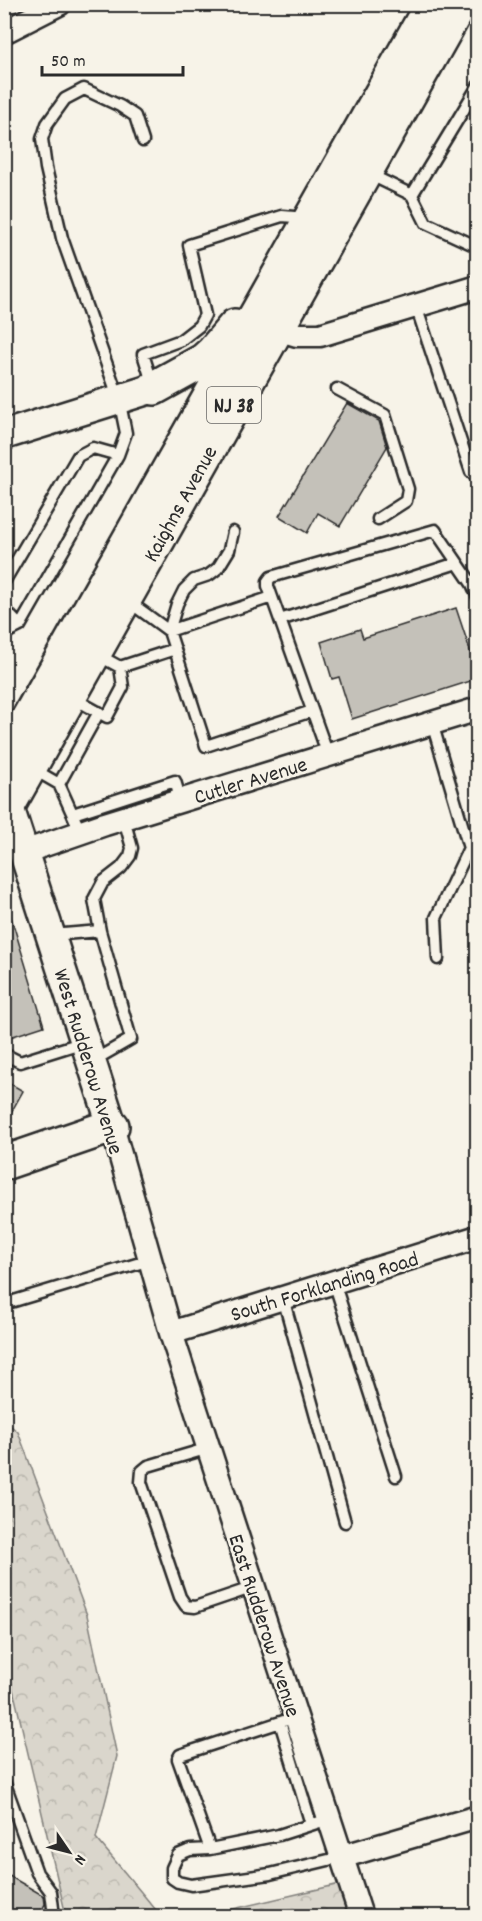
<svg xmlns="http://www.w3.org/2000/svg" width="482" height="1921" font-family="Dekko,sans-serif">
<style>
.forest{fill:url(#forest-crowns);stroke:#82807c;stroke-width:1.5}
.building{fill:#c4c1b9;stroke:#2b2b2b;stroke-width:1.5}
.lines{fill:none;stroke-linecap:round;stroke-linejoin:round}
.service-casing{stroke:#2b2b2b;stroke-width:15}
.minor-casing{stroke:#2b2b2b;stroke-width:27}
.tertiary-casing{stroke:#2b2b2b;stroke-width:33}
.trunk-casing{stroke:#2b2b2b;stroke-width:38}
.service{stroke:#f7f3e8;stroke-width:10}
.minor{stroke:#f7f3e8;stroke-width:22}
.tertiary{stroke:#f7f3e8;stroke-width:28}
.trunk{stroke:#f7f3e8;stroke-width:33}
.labels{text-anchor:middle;stroke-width:5;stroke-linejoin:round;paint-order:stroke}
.shield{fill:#f7f3e8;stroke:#686764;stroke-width:1.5}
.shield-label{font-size:21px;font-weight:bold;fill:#2b2b2b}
.street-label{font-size:22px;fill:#2b2b2b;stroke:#f7f3e8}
</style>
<defs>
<pattern id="forest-crowns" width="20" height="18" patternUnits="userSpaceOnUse" patternTransform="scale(1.5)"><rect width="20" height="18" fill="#dad6cc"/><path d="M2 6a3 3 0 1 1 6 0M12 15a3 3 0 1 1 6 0" fill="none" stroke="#bbb8af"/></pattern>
</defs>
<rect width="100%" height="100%" fill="#f7f3e8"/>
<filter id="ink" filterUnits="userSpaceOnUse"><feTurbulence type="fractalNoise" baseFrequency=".0167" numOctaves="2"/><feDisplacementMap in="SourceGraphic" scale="12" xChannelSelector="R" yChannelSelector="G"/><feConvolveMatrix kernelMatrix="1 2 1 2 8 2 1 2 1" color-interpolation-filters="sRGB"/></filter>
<g filter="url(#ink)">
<!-- forest -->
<path class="forest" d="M5,1421L18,1432L87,1615L117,1756L96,1838L161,1916H66L5,1655Z
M340,1884L347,1916H203Z"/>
<!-- building -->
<path class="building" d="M347,403L379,421L387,447L340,526L318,513L307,533L279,516Z
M456,608L473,659L477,658V679L352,719L339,677L332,679L321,642L360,629L363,638Z
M4,907H8L44,1026L4,1039Z
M4,1080L23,1091L4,1125Z
M4,1873L44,1896L45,1904L38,1917H4Z"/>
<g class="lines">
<defs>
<path id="service" d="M369,174L412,195L426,223L478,247
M412,195L478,86
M416,306L471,472L478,479
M153,385L143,354L181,340L199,326L205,315L189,245L282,216L307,218
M337,389L385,415L408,489L406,501L378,519
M233,532L229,550L218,568L209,575L194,580L184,590L177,604L169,631L206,746L312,711
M4,582L78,456L93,448L118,455
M128,601L169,631L272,597
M4,609L20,626
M280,620L457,563
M4,634L20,626L118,455L126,433L119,399L62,238L46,168L42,139L47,124L65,99L84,89L120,106L135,116L143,141
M98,655L120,667L175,649
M73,698L107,717L123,687L120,667
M432,723L469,848L436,918L438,959
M328,755L268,586V581L271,577L435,530L472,584L478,597
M33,769L59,784L81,833
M59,784L99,712
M73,814L175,781L181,801
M100,931L94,899L103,882L121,868L130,856L132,848L124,819
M52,935L100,931L131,1039L91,1062
M4,1054L20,1062L84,1042
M334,1282L396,1476
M283,1298L345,1522
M4,1304L150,1260
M209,1448L148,1466L142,1471L141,1482L180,1597L186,1606L195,1607L254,1587
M280,1722L311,1824
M4,1781L37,1873L51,1892L54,1916
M329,1819L279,1835L210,1849L190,1850L178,1855L172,1868V1878L178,1882L191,1885L270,1874L341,1857
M210,1849L178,1759L180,1755L296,1717"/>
<path id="minor" d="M4,32L59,4
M277,329L297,335H320L478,287
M24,852L105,824L478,709
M112,1126L171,1333L361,1916
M171,1333L478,1237
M341,1857L478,1817"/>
<path id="tertiary" d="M4,435L154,388
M4,791L112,1126"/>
<path id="trunk" d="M154,388L203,361L213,352L235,326
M4,761L432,4
M4,813L460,4
M4,1163L112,1126"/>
</defs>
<!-- service casing -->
<use href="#service" class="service-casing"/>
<!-- minor casing -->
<use href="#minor" class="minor-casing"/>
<!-- tertiary casing -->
<use href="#tertiary" class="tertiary-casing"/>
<!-- trunk casing -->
<use href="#trunk" class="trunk-casing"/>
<!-- service -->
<use href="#service" class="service"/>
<!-- minor -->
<use href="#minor" class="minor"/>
<!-- tertiary -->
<use href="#tertiary" class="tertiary"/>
<!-- trunk -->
<use href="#trunk" class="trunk"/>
</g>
</g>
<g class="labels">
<!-- shield labels -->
<rect class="shield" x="207" y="387" width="54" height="36" rx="4.5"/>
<g class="shield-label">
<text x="234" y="412">NJ 38</text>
</g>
<!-- street labels -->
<g class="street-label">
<text transform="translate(179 503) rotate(-61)" y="8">Kaighns Avenue</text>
<text transform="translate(250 779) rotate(-17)" y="8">Cutler Avenue</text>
<text transform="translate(90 1061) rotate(73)" y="8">West Rudderow Avenue</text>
<text transform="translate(324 1285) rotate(-17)" y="8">South Forklanding Road</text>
<text transform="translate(266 1625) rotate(72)" y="8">East Rudderow Avenue</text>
</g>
</g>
<!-- margin -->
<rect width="482" height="1921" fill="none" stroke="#f7f3e8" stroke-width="24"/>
<rect x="12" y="12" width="458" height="1897" fill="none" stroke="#2b2b2b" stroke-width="2" filter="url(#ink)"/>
<!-- north arrow -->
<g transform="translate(69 1852) rotate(125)" stroke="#f7f3e8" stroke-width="4.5" paint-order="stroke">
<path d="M0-4.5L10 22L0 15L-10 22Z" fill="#2b2b2b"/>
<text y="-9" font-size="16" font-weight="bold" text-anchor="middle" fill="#2b2b2b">N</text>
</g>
<!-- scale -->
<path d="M42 66v9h141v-9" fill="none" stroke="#2b2b2b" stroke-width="3"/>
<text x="51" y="66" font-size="18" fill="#2b2b2b" stroke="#f7f3e8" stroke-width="4.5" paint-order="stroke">50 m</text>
</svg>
